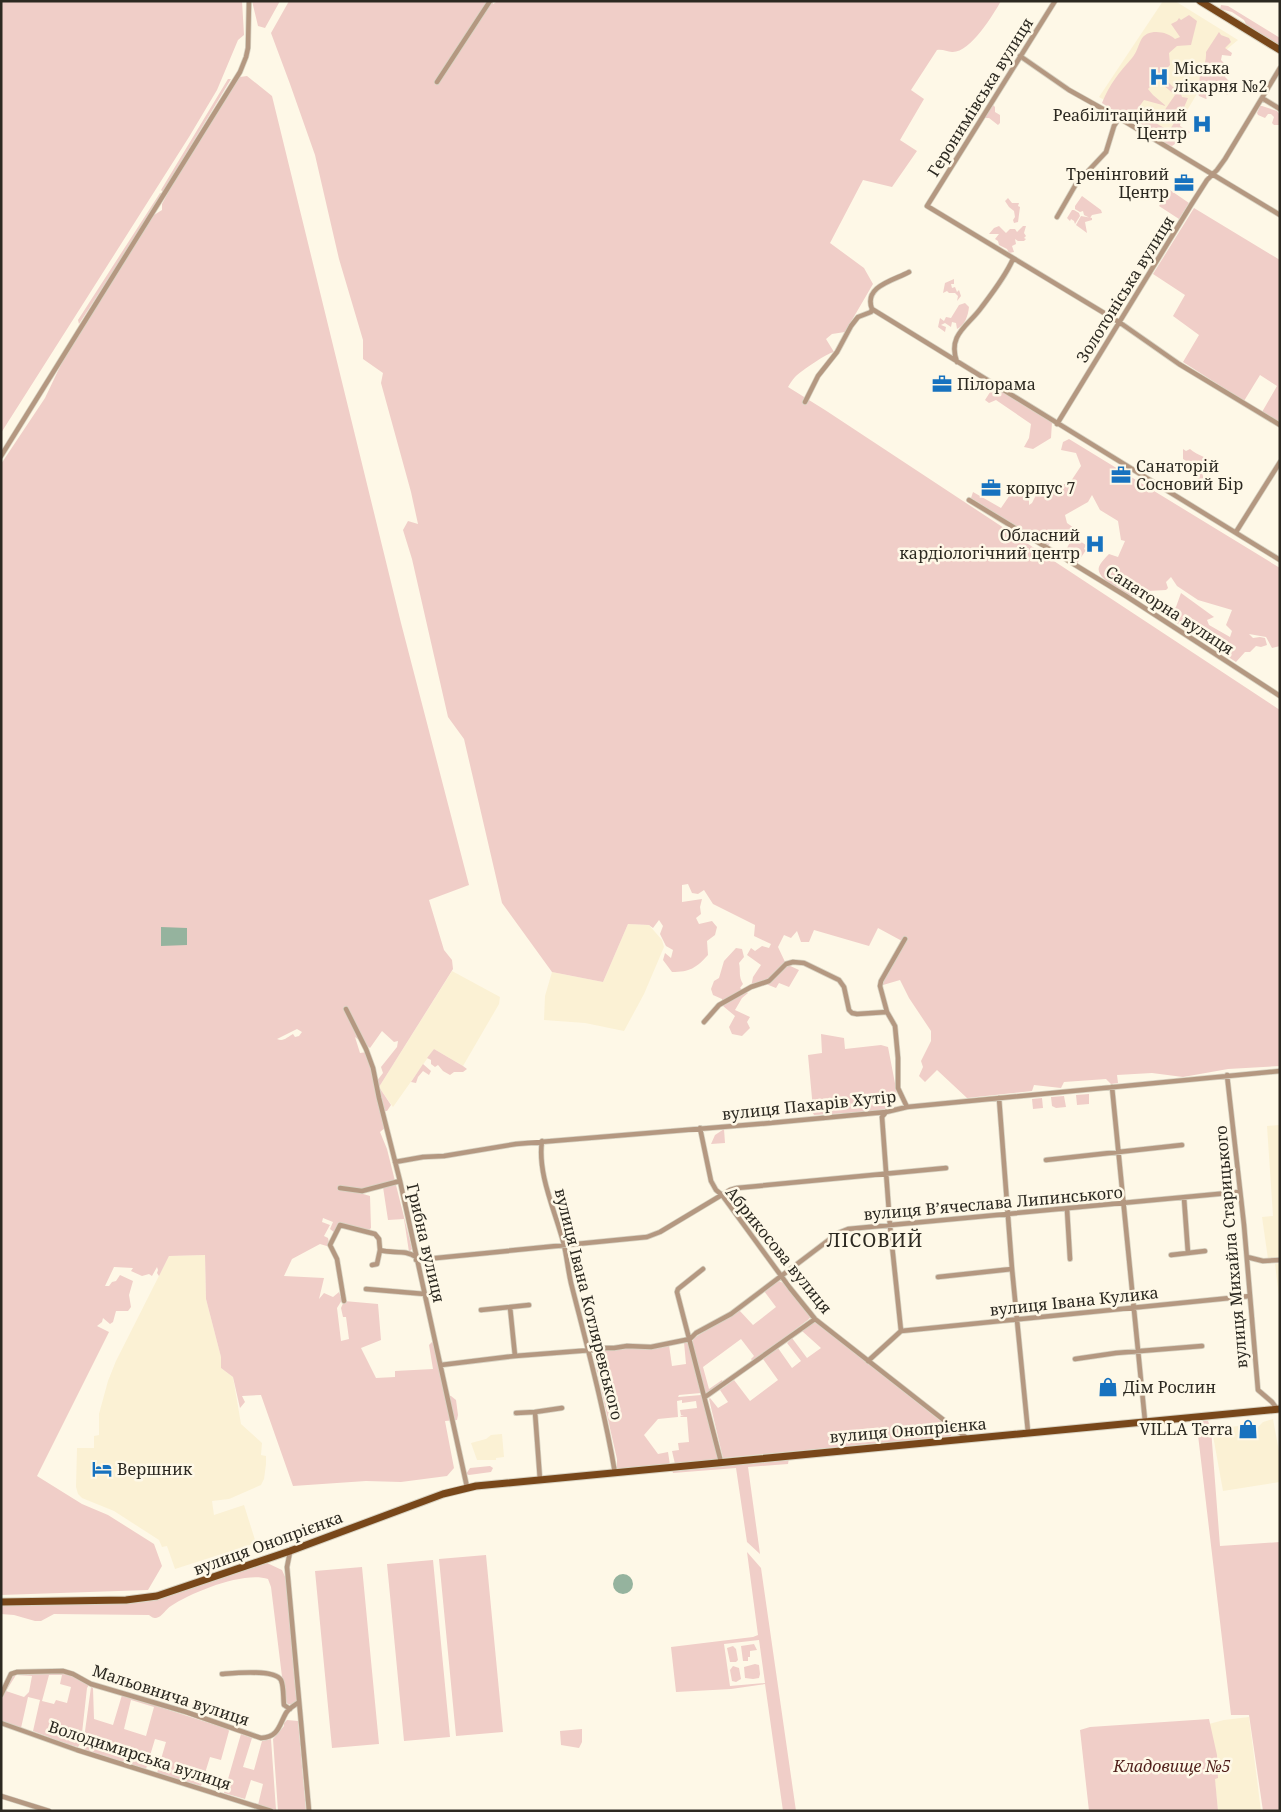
<svg xmlns="http://www.w3.org/2000/svg" width="1281" height="1812" font-family="'Noto Serif',serif">
<style>
.built{fill:#fbf1d4}
.green{fill:#f0cec8;fill-rule:evenodd}
.water{fill:#95b39e}
.lines{fill:none;stroke-linecap:round;stroke-linejoin:round}
.street-casing{stroke:#d8d3c3;stroke-width:6}
.primary-casing{stroke:#d8d3c3;stroke-width:9}
.street{stroke:#b49881;stroke-width:4.5}
.primary{stroke:#78471a;stroke-width:7}
.labels{text-anchor:middle;stroke-width:5;stroke-linejoin:round;paint-order:stroke}
.poi-label{font-size:16px;fill:#2c2921;stroke:#fef8e7;text-anchor:start}
.street-label{font-size:16px;fill:#2c2921;stroke:#fef8e7}
.park-label{font-size:16px;font-style:italic;fill:#501f1a;stroke:#fef8e7}
.quarter-label{font-size:19px;letter-spacing:1px;fill:#2c2921;stroke:#fef8e7}
</style>
<rect width="100%" height="100%" fill="#fef8e7"/>
<!-- built -->
<path class="built" d="M1163,1H1175L1238,40L1221,54L1171,137L1099,97Z
M628,924L649,925L662,940L664,947L644,994L624,1031L585,1023L544,1020L545,996L552,972L603,982Z
M452,971L500,997L499,1004L463,1066L434,1049L393,1107L379,1087Z
M1280,1125V1257L1268,1259L1262,1217L1273,1216L1267,1126Z
M205,1255L206,1299L221,1357V1368L233,1377L241,1424L262,1443L261,1455L266,1456V1464L264,1479L261,1485L229,1499L212,1501L214,1515L244,1505L256,1543L175,1569L167,1546L162,1547L159,1540L114,1511L82,1498L78,1494L76,1487L77,1448H94V1436L99,1435V1414L108,1381L116,1361L169,1256Z
M1280,1263V1304L1275,1264Z
M1273,1419L1280,1457V1482L1223,1491L1212,1430L1238,1426L1240,1429L1258,1427L1263,1422Z
M502,1434L504,1457L496,1458V1460H477L471,1443L486,1439L491,1435Z
M1249,1717L1261,1811H1218L1209,1724L1224,1720Z"/>
<!-- green -->
<path class="green" d="M1,1H242L244,35L238,40L217,90L189,137L1,433Z
M252,1H280L265,28L258,26Z
M289,1H493V4L498,1H1001C993,15 970,53 952,52C947,52 943,49 937,50L911,90L924,99L900,140L917,151L892,187L863,180L830,243L864,268L873,284L845,332L832,334L826,339L834,352C827,353 801,371 795,377C792,380 790,384 788,387L825,410L1280,710V1066L1228,1069L1183,1077L1152,1073L1117,1075L1118,1083L1111,1084L1106,1079L1064,1082L1061,1088L1034,1085L1032,1091L967,1098L937,1070L925,1082L919,1076L923,1067L921,1061L931,1041V1031L909,998L900,980L883,985L881,981L902,941L878,928L869,946L814,930L809,942H801L797,931L791,938L784,935L778,947L786,964L799,970L789,987L779,983L776,988L766,984L751,987L753,977L761,965L747,955L751,948L755,951L762,946L769,948L771,944L754,936L755,925L713,904L704,890L698,894L692,893L688,884L682,885V902L702,899L700,907L701,914L696,918L699,924L712,921L717,927L715,935L707,941L708,955C696,968 690,972 672,972L663,960L665,953L671,958L673,950L666,946L660,934L663,926L659,920L653,928L649,925L628,924L603,982L552,972L502,903L464,739L448,717L412,559L403,530L408,521L418,524L411,492L381,383L383,373L363,359V340L339,259L315,155L290,84L271,33Z
M1221,5L1228,6L1280,38V46L1249,27L1246,24L1244,20L1232,12L1220,9Z
M1189,15L1197,21L1191,45L1177,46L1169,53L1170,65L1148,89L1153,95L1166,106L1144,100L1131,118L1111,109L1102,103C1110,83 1119,73 1132,58C1137,52 1138,46 1141,40C1147,28 1167,31 1175,39L1180,37L1171,24L1177,21L1179,18L1181,20Z
M1219,32L1221,35L1229,38L1231,42L1225,48L1232,53L1231,56L1222,55L1221,60L1227,66L1225,77L1231,83L1237,85L1233,92L1227,95L1223,90L1216,86L1215,90L1206,99L1199,96L1197,91L1200,87C1197,70 1207,69 1206,52Z
M247,76L272,96L401,623L469,885L429,900L444,950L452,960L453,969L379,1087L391,1105L387,1111H382L386,1127L380,1132L387,1149L412,1249L409,1252L404,1219L388,1220L383,1187L353,1191L370,1196L371,1228L368,1231L341,1225L335,1233L330,1229L333,1222L323,1218L322,1222L330,1225L324,1236L328,1238L330,1247L320,1244L292,1259L284,1276L324,1278L319,1299L324,1293L333,1297L339,1292L342,1300L337,1308L341,1341L349,1339L346,1317H343L341,1308L344,1301L378,1304L381,1340L361,1348L376,1378L395,1377V1371L433,1369L429,1345L433,1341L445,1395L451,1396L456,1400L458,1415L457,1420L445,1421L454,1468L447,1476L401,1482L366,1481L293,1486L261,1395L242,1396L245,1402L240,1408L233,1377L221,1368V1357L206,1299L205,1255L169,1256L159,1276L157,1273L158,1270L157,1267L152,1276L149,1274L142,1276L131,1271L133,1268L114,1267L105,1286H109L112,1282L116,1281L120,1275L133,1281L129,1295L131,1307L128,1311H116L113,1322L110,1324L103,1318L102,1322L97,1326L109,1332L37,1476L82,1504L108,1515L154,1544L162,1566L148,1590L1,1595V464L45,398L66,354L154,215L162,210V204L174,181L232,88L240,77ZM297,1029L302,1032L299,1036L295,1037L293,1034C287,1037 284,1042 277,1039ZM382,1031L394,1042L398,1041L397,1047L381,1067L383,1073L376,1082L367,1052L360,1053L355,1037L370,1048Z
M228,79H231L163,192L161,190Z
M1168,82L1176,90L1180,91L1182,97L1188,98L1182,112L1180,126L1190,132L1185,137L1172,146L1168,145L1140,123L1151,120L1169,131L1174,123L1164,116V111L1175,95L1163,85Z
M993,105L995,107V112L1000,115V123L998,125L989,118H984Z
M1260,106H1262L1277,111L1280,115V125H1274L1272,123L1274,117L1271,114H1268L1265,118L1258,115L1257,113Z
M1170,190L1189,203L1179,219L1159,206Z
M160,193L163,194L79,324L78,320Z
M1082,196L1101,210L1102,213L1092,215L1090,218L1084,215L1083,211L1080,212L1075,209V206Z
M1008,198L1012,203H1019L1018,206L1020,207L1018,222L1014,223L1013,220L1015,217L1014,211L1009,207L1005,201Z
M1194,208L1280,260V423L1262,412L1277,386L1260,375L1244,401L1183,362L1199,335L1173,316L1185,295L1153,274Z
M1072,210H1074L1079,213L1080,216L1075,224L1074,221L1071,219L1070,221L1067,218Z
M1081,216L1092,218V220L1085,222L1087,233L1076,225Z
M999,226L1006,233L1010,229H1015L1017,232L1023,226H1026L1024,233L1026,236L1024,238L1026,239L1024,241H1018L1015,239L1016,244L1012,246L1014,252L1009,253L1007,249L999,245L998,241L995,239L999,234H989L994,228Z
M954,279V284H951L952,288L955,287L957,292L959,290L961,296L957,301L958,296L955,293H949L947,291L943,293L945,283Z
M965,303L969,307C968,316 965,325 957,329L956,323L952,322L951,327L945,323L941,325L946,327L945,332L938,327L940,318L944,321L946,317L951,318L959,305Z
M994,386L1052,422L1051,438L1033,449L1024,447L1029,438L1031,424L996,400L989,403L985,400Z
M1069,439L1280,568V646L1272,648L1266,637L1249,634L1253,638L1260,637L1265,638L1267,645L1261,647L1256,646L1250,652H1245L1236,662L1149,605L1145,600L1147,595H1150L1171,610L1176,607L1181,593L1214,617L1207,620L1209,625L1230,637L1232,631L1226,625L1232,610L1198,600L1177,586L1171,577L1166,582L1168,588L1166,590L1147,591L1144,589L1143,593L1131,596C1123,592 1095,578 1099,567C1100,563 1106,557 1109,554L1118,557L1125,541L1121,540L1118,521L1100,510L1092,495L1088,502L1065,515L1067,523L1074,528L1071,531L1062,530L1059,533L1046,531V534L1053,539L1048,546L971,498L973,492L1001,508L1014,489L1025,488L1029,499V505L1032,503L1035,497L1033,489L1044,484L1056,488L1071,481L1081,466L1076,453L1061,450L1063,442Z
M1183,449L1186,451L1190,449C1197,455 1209,459 1218,462L1214,466L1202,470L1204,483H1207L1209,476L1211,478V483L1206,487L1199,483L1195,471L1188,466V462L1183,459Z
M1072,538H1075L1086,545L1084,549L1086,550L1078,562L1076,564L1063,556Z
M736,948L742,949L744,957L739,963C741,972 738,975 743,984L740,988L748,993L742,998L735,1010L750,1017L747,1022L750,1028L742,1036L732,1034L729,1027L735,1016L723,1006L722,999L713,995L711,989L714,981L719,978L724,961Z
M821,1034L844,1038L845,1049L881,1045L888,1047L898,1099L883,1102L886,1103L887,1108L885,1111L814,1115L812,1111L813,1109L808,1055L822,1053Z
M434,1049L463,1066L467,1069L463,1072H454L450,1075L443,1071L438,1065L435,1067L431,1064V1060L427,1058Z
M423,1064L431,1071L429,1075L423,1071L418,1077L416,1083L411,1082Z
M1089,1094V1104L1077,1105L1076,1095Z
M1064,1096L1066,1107L1056,1108L1052,1106L1051,1097Z
M1042,1098L1043,1108L1033,1109L1032,1099Z
M724,1129L725,1143L711,1144L715,1135Z
M779,1281L783,1283L811,1316L809,1319L753,1362L751,1359L754,1356L741,1339L703,1367L709,1389L722,1380L723,1382L706,1395L692,1342L694,1338L739,1310L753,1325L776,1307L764,1291Z
M815,1322L952,1430L951,1436L723,1458L709,1399L710,1398L718,1408L728,1402L720,1390L734,1380L750,1401L778,1380L763,1359L778,1348L792,1368L801,1361L787,1343L792,1338L807,1358L821,1348L802,1331Z
M684,1342L689,1344L701,1393L679,1395L678,1397L701,1395L703,1398L719,1460L675,1464L672,1451L679,1450L678,1443L689,1442L687,1417H681L680,1416L684,1415H681L680,1410L697,1408L696,1401L682,1403V1400L677,1401L678,1417L658,1419L644,1435L658,1454L668,1452L670,1465L617,1470V1459L594,1358V1352L669,1345L672,1366L686,1364Z
M1203,1421H1208L1211,1429L1220,1546L1280,1542V1811H1263L1249,1715H1231L1198,1435Z
M789,1458L788,1464L748,1467L760,1554L747,1542L736,1468L673,1473L672,1470Z
M490,1466L493,1468L491,1472L469,1475L466,1474L470,1468Z
M747,1552L761,1568L796,1811H783L765,1684L731,1689L676,1692L671,1647L753,1637L758,1635ZM759,1640L765,1683L730,1686L724,1644Z
M486,1555L503,1732L456,1736L439,1559Z
M433,1560L450,1737L404,1741L387,1564Z
M267,1563L282,1570L286,1579L296,1696V1701L293,1705L288,1704L285,1701L271,1587L268,1579C244,1571 192,1592 171,1606C166,1609 162,1617 156,1618C152,1618 152,1617 149,1615L54,1614L41,1621H35L14,1615L1,1614V1605L146,1602L168,1596L258,1565Z
M362,1567L379,1744L332,1748L315,1571Z
M754,1644L757,1650L750,1651V1657H748V1661H743L741,1646Z
M733,1646L736,1649L738,1660L736,1662H730L727,1648Z
M755,1664L759,1665L760,1674L759,1678L753,1679L745,1678L744,1667Z
M733,1666L739,1668L741,1679L736,1682L732,1681L730,1670Z
M62,1673H68L89,1685L87,1688L81,1742L78,1747L67,1744L33,1731L40,1700L28,1697L21,1728L1,1722V1697L14,1674ZM16,1675L32,1676L29,1692L24,1697L6,1691ZM49,1675H62L60,1684L71,1687L67,1703L56,1700L54,1704L42,1701Z
M91,1687L93,1688L94,1719L113,1725L122,1695L228,1729L229,1731L221,1760L210,1757L201,1786L157,1773L166,1742L155,1739L146,1769L85,1750L83,1746ZM131,1700L154,1707L146,1736L124,1729Z
M1209,1719L1217,1755L1218,1778L1215,1779L1218,1811H1089L1080,1730L1090,1727Z
M287,1720L298,1721L306,1811H278L273,1739L284,1726V1723Z
M582,1729V1742L579,1748L561,1745L560,1731Z
M241,1734L252,1738L243,1767L254,1770L262,1741L271,1739L276,1810L258,1805L263,1784L251,1780L245,1799L224,1793Z"/>
<!-- water -->
<path class="water" d="M161,927L187,928V945L161,946Z
M613 1584a10 10 0 1 1 20 0a10 10 0 1 1-20 0Z"/>
<g class="lines">
<defs>
<path id="street" d="M1055,1L927,206L1119,322L1179,364L1280,425
M1020,56L1069,90L1119,118L1280,215
M437,82L490,1
M1262,98L1280,109
M1057,217L1076,184L1106,152L1114,126L1119,118
M872,309L1280,560
M872,309C863,286 895,280 909,272
M957,362C947,335 968,326 981,308C993,292 1005,277 1013,259
M805,402L818,376L837,352L851,326L858,317L871,312L872,309
M1057,424L1191,205L1207,180L1217,170L1225,159L1280,68
M1,456L240,72L246,57L248,48L249,1
M969,500L1126,596L1280,696
M1236,532L1280,462
M346,1009L366,1049L373,1068L379,1098L400,1181L467,1487
M887,1012L880,986L881,981L905,939
M704,1022L719,1005L751,987L769,981L786,964L793,962L804,963L839,980L844,987L849,1010L852,1013L857,1014L887,1012L895,1026L898,1058V1088L907,1107
M1227,1075L1244,1225L1258,1390L1272,1402L1277,1409
M1112,1087L1145,1421
M999,1098L1012,1269L1028,1432
M700,1128L711,1181L716,1190L722,1195L790,1288L815,1319L968,1439
M542,1141C537,1174 556,1213 564,1245C567,1258 568,1270 571,1283C587,1346 604,1408 615,1473
M1046,1160L1182,1145
M395,1162L423,1157L444,1156L516,1144L770,1123L886,1112L907,1107L1280,1071
M340,1188L362,1191L400,1181
M1184,1198L1188,1253
M1067,1209L1070,1259
M1171,1255L1205,1251
M1247,1257L1263,1261L1280,1260
M416,1260L647,1237L660,1232L730,1190L737,1188L946,1168
M372,1265L377,1264L380,1250
M703,1269L678,1289L677,1292L721,1462
M938,1277L1012,1269
M366,1289L425,1294
M344,1301L337,1259L330,1245L340,1225L375,1234L379,1239L380,1250C392,1254 405,1249 416,1257
M510,1307L529,1305
M481,1310L510,1307L515,1356
M901,1331L1250,1296
M1075,1359L1116,1353L1202,1346
M868,1361L901,1331L890,1226L882,1117L886,1112
M441,1365L515,1356L592,1350L601,1348H614L627,1346L651,1347L690,1339L696,1333L731,1314L838,1233L848,1229L1239,1192
M705,1397L815,1319
M535,1412L562,1408
M516,1413L535,1412L540,1480
M290,1552L287,1567L309,1811
M222,1674C235,1673 274,1669 281,1680C284,1687 283,1697 284,1705L290,1709
M1,1695L11,1674L17,1672L63,1671L73,1674L91,1684L186,1712L261,1738C279,1737 279,1725 286,1713C289,1708 295,1705 299,1702
M1,1723L77,1750L271,1811
M1,1796L49,1811"/>
<path id="primary" d="M1200,1L1280,50
M1,1602L126,1600L157,1596L290,1551L443,1494L476,1486L1280,1409"/>
</defs>
<!-- street casing -->
<use href="#street" class="street-casing"/>
<!-- primary casing -->
<use href="#primary" class="primary-casing"/>
<!-- street -->
<use href="#street" class="street"/>
<!-- primary -->
<use href="#primary" class="primary"/>
</g>
<!-- icons -->
<defs>
<symbol id="hospital-bare" viewBox="-9 -9 18 18"><path d="M-5-5h3v3.5h4V-5h3V5h-3V1.5h-4V5h-3Z" fill="#1772bf" stroke="#fef8e7" stroke-width="2.5" paint-order="stroke"/></symbol>
<symbol id="office-bare" viewBox="-9 -9 18 18"><path d="M-6-3h4V-5.5h4V-3h4V5H-6ZM-1-4.5V-3h2v-1.5ZM-6 0V1H6V0Z" fill="#1772bf" stroke="#fef8e7" stroke-width="2.5" paint-order="stroke"/></symbol>
<symbol id="shop-bare" viewBox="-9 -9 18 18"><path d="M-5-2.5h2.3a2.7 3.5 0 0 1 5.4 0H5L5.5 6h-11ZM-1.5-2.5h3a1.5 2.3 0 0 0-3 0Z" fill="#1772bf" stroke="#fef8e7" stroke-width="2.5" paint-order="stroke"/></symbol>
<symbol id="hotel-bare" viewBox="-9 -9 18 18"><path d="M-6-4.5h1.5V1H6V5H4.5V3h-9V5H-6ZM-4 0a1.8 1.8 0 1 1 3.6 0ZM.5 0V-2.5h3Q6-2.5 6 0Z" fill="#1772bf" stroke="#fef8e7" stroke-width="2.5" paint-order="stroke"/></symbol>
</defs>
<g fill-rule="evenodd">
<use href="#hospital-bare" x="1145" y="63" width="28" height="28"/>
<use href="#hospital-bare" x="1188" y="110" width="28" height="28"/>
<use href="#office-bare" x="1170" y="169" width="28" height="28"/>
<use href="#office-bare" x="928" y="370" width="28" height="28"/>
<use href="#office-bare" x="1107" y="461" width="28" height="28"/>
<use href="#office-bare" x="977" y="474" width="28" height="28"/>
<use href="#hospital-bare" x="1081" y="530" width="28" height="28"/>
<use href="#shop-bare" x="1094" y="1373" width="28" height="28"/>
<use href="#shop-bare" x="1234" y="1415" width="28" height="28"/>
<use href="#hotel-bare" x="88" y="1455" width="28" height="28"/>
</g>
<g class="labels">
<!-- poi labels -->
<g class="poi-label">
<text x="1174" y="74">Міська<tspan x="1174" dy="18">лікарня №2</tspan></text>
<text x="1187" y="121" text-anchor="end">Реабілітаційний<tspan x="1187" dy="18">Центр</tspan></text>
<text x="1169" y="180" text-anchor="end">Тренінговий<tspan x="1169" dy="18">Центр</tspan></text>
<text x="957" y="390">Пілорама</text>
<text x="1136" y="472">Санаторій<tspan x="1136" dy="18">Сосновий Бір</tspan></text>
<text x="1006" y="494">корпус 7</text>
<text x="1080" y="541" text-anchor="end">Обласний<tspan x="1080" dy="18">кардіологічний центр</tspan></text>
<text x="1123" y="1393">Дім Рослин</text>
<text x="1233" y="1435" text-anchor="end">VILLA Terra</text>
<text x="117" y="1475">Вершник</text>
</g>
<!-- street labels -->
<g class="street-label">
<text transform="translate(980 97) rotate(-58)" y="6">Геронимівська вулиця</text>
<text transform="translate(1125 289) rotate(-58)" y="6">Золотоніська вулиця</text>
<text transform="translate(1170 610) rotate(33)" y="6">Санаторна вулиця</text>
<text transform="translate(809 1105) rotate(-6)" y="6">вулиця Пахарів Хутір</text>
<text transform="translate(993 1203) rotate(-5)" y="6">вулиця Вʼячеслава Липинського</text>
<text transform="translate(426 1243) rotate(77)" y="6">Грибна вулиця</text>
<text transform="translate(1231 1247) rotate(-95)" y="6">вулиця Михайла Старицького</text>
<text transform="translate(779 1250) rotate(51)" y="6">Абрикосова вулиця</text>
<text transform="translate(1074 1301) rotate(-6)" y="6">вулиця Івана Кулика</text>
<text transform="translate(589 1304) rotate(76)" y="6">вулиця Івана Котляревського</text>
<text transform="translate(908 1430) rotate(-5)" y="6">вулиця Онопрієнка</text>
<text transform="translate(268 1543) rotate(-20)" y="6">вулиця Онопрієнка</text>
<text transform="translate(171 1695) rotate(18)" y="6">Мальовнича вулиця</text>
<text transform="translate(140 1755) rotate(18)" y="6">Володимирська вулиця</text>
</g>
<!-- park labels -->
<g class="park-label">
<text x="1172" y="1772">Кладовище №5</text>
</g>
<!-- quarter labels -->
<g class="quarter-label">
<text x="875" y="1247">ЛІСОВИЙ</text>
</g>
</g>
<!-- border -->
<rect width="1281" height="1812" fill="none" stroke="#2c2921" stroke-width="5"/>
</svg>
